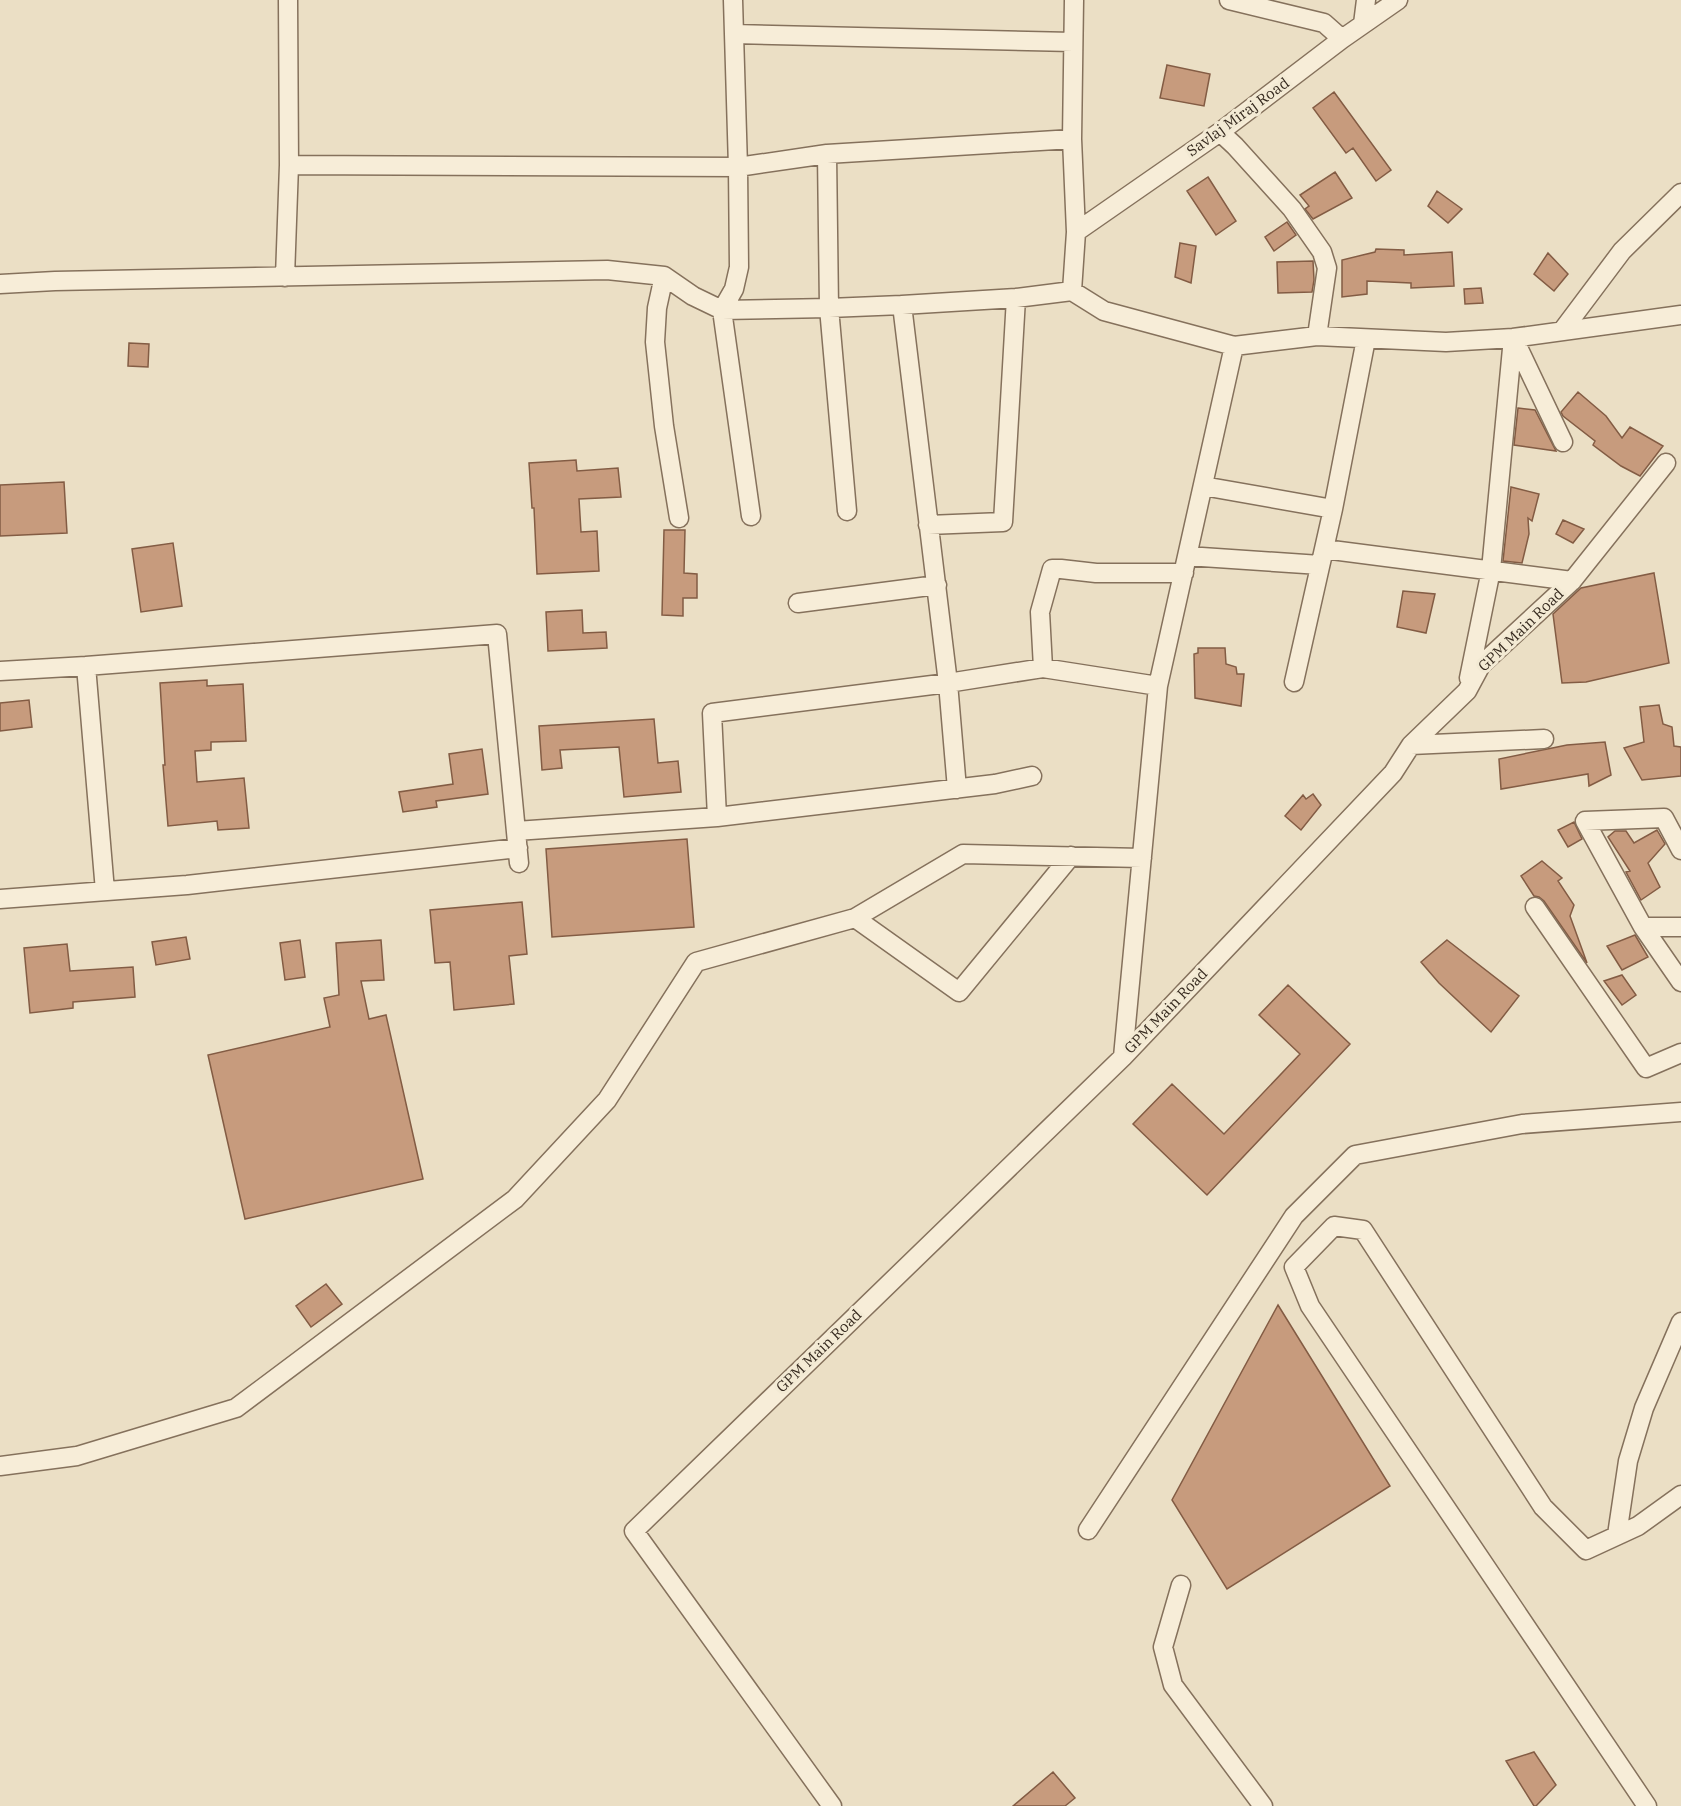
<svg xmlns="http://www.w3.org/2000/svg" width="1681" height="1806" font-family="'IBM Plex Serif',serif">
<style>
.building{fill:#c79b7d;stroke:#835c44;stroke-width:1.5}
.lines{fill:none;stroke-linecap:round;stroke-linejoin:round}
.minor-casing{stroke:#85715c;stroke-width:21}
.minor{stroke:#f7edd8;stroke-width:18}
.labels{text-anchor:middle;stroke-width:6;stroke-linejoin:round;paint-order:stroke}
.street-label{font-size:15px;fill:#362a1f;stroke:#f3ead4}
</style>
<rect width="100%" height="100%" fill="#ebdfc5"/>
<!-- building -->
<path class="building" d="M1167,65L1210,74L1204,106L1160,98Z
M1334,92L1391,170L1376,181L1353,148L1346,153L1313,108Z
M1335,172L1352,198L1313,219L1305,209L1309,206L1300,195Z
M1208,177L1236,221L1216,235L1187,191Z
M1437,191L1462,209L1448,223L1428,206Z
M1287,222L1296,235L1274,251L1265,237Z
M1180,243L1196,246L1191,283L1175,277Z
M1376,249L1404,250V255L1452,252L1454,286L1411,288V283L1367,281V294L1342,297V260L1375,252Z
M1548,253L1568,274L1554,291L1534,274Z
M1313,261L1314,280L1312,292L1278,293L1277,262Z
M1481,288L1483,303L1465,304L1464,289Z
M129,343L149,344L148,367L128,366Z
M1578,392L1606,416L1622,438L1630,427L1663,446L1640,476L1621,466L1593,445L1595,441L1563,416L1561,412Z
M1518,408L1535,410L1556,451L1514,445Z
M576,460L577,471L618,468L621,497L579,499L581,532L597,531L599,571L537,574L534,508H532L529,463Z
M64,482L67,533L0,536V485Z
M1511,487L1539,494L1532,521L1528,518L1529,534L1522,563L1503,561Z
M1563,520L1584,529L1573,543L1556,534Z
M664,530H685L684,573L697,574V598H683V616L662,615Z
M173,543L182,606L141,612L132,549Z
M1654,573L1669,663L1586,682L1562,683L1553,614L1581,588Z
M1403,591L1435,594L1426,633L1397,627Z
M582,610L583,633L606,632L607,648L548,651L546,612Z
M1198,648H1225L1226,664L1236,667L1237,674H1244L1241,706L1195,698L1194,654L1198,653Z
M207,680V686L243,684L246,741L211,742V750L195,751L197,782L244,778L249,828L218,830L217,821L168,826L163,765H165L160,683Z
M29,700L32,727L0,731V703Z
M1659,705L1663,724L1672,727L1674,746L1681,747V776L1642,780L1624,748L1644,742L1640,707Z
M654,719L658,763L678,761L681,792L624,797L619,747L560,750L562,768L542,770L539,726Z
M1605,742L1611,775L1589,786L1588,774L1501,789L1499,759L1567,745Z
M482,749L488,794L436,801L437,807L403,812L399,792L453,784L449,754Z
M1313,794L1321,805L1301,830L1285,816L1303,795L1306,799Z
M1574,822L1582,839L1568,847L1558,830Z
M1657,830L1665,844L1648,863L1660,887L1641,900L1626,872L1630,871L1608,837L1615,831H1626L1634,843Z
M687,839L694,927L552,937L546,849Z
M1542,861L1562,878L1558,881L1574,905L1570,916L1587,963L1544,901L1539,897L1534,896L1521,876Z
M522,902L527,954L509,956L514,1004L454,1010L450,962L435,963L430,910Z
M1635,935L1648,957L1622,970L1607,946Z
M186,937L190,959L156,965L152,942Z
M300,940L305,977L285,980L280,943Z
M381,940L384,980L361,981L369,1019L386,1015L423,1179L245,1219L208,1055L330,1027L324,998L339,995L336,943Z
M1447,940L1519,996L1491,1032L1439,983L1421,962Z
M67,944L70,971L133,967L135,997L73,1002V1008L30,1013L24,948Z
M1622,975L1636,995L1622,1005L1604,981Z
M1288,985L1350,1044L1207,1195L1133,1124L1172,1084L1224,1134L1300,1054L1259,1015Z
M326,1284L342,1304L311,1327L296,1306Z
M1278,1305L1390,1486L1227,1589L1172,1500Z
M1534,1752L1556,1785L1536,1806H1534L1506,1761Z
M1053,1772L1075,1798L1065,1806H1013Z"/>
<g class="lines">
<defs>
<path id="minor" d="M733,0L734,34
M1074,0L1072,139L1076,232L1072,291L1104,311L1234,346L1317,336L1446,342L1513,338L1681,315
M1229,0L1324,23L1342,39
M1363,24L1366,0
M1220,132L1235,146L1292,209L1322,252L1327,268L1317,336
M289,165L738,167L827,154
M1076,232L1220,132L1342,39L1398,0
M664,276L657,308L655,342L664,426L679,518
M285,277L289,165L288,0
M0,284L55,281L607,270L664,276L693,296L722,310L829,308L902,305
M1562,331L1622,251L1681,193
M1514,339L1563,442
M1203,486L1333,509
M847,511L829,308L827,154L1072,139
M751,516L722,310L734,289L739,267L738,167L734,34L1073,42
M928,525L1003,522L1016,298
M1324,549L1572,581
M1187,556L1320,565
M798,603L937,585
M86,666L497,634L519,863
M1043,668L1040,612L1052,569H1061L1096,573H1184
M0,671L86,666L105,891
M1469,678L1491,570L1513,338
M1294,682L1333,509L1366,339
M1411,745L1544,739
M1032,776L995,784L717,817L712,713L948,683L1043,668L1158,686
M957,789L948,683L902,305L1016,298L1072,291
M516,831L717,817
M0,899L187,885L518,848
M1535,907L1646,1068L1681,1053
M855,918L963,854L1142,858
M1643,927L1585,821L1664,818L1681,850
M1681,927H1643L1681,982
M1123,1057L1158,686L1234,346
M0,1466L77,1456L236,1408L515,1199L607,1100L696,962L855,918L959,992L1071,856
M1088,1530L1294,1216L1355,1155L1522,1124L1681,1112
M1617,1535L1628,1461L1644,1408L1681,1322
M1181,1585L1163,1647L1173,1685L1263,1806
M832,1806L634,1531L1123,1057L1393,773L1411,745L1467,691L1481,665L1572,581L1666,463
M1647,1806L1310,1306L1294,1267L1334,1226L1363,1230L1543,1507L1586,1550L1638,1526L1681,1495"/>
</defs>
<!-- minor casing -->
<use href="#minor" class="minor-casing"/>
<!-- minor -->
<use href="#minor" class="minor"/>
</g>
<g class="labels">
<!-- street labels -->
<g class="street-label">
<text transform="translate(1238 117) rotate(-36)" y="5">Savlaj Miraj Road</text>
<text transform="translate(1521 630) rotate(-44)" y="5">GPM Main Road</text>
<text transform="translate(1166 1011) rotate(-46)" y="5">GPM Main Road</text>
<text transform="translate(819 1351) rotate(-44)" y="5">GPM Main Road</text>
</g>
</g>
</svg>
